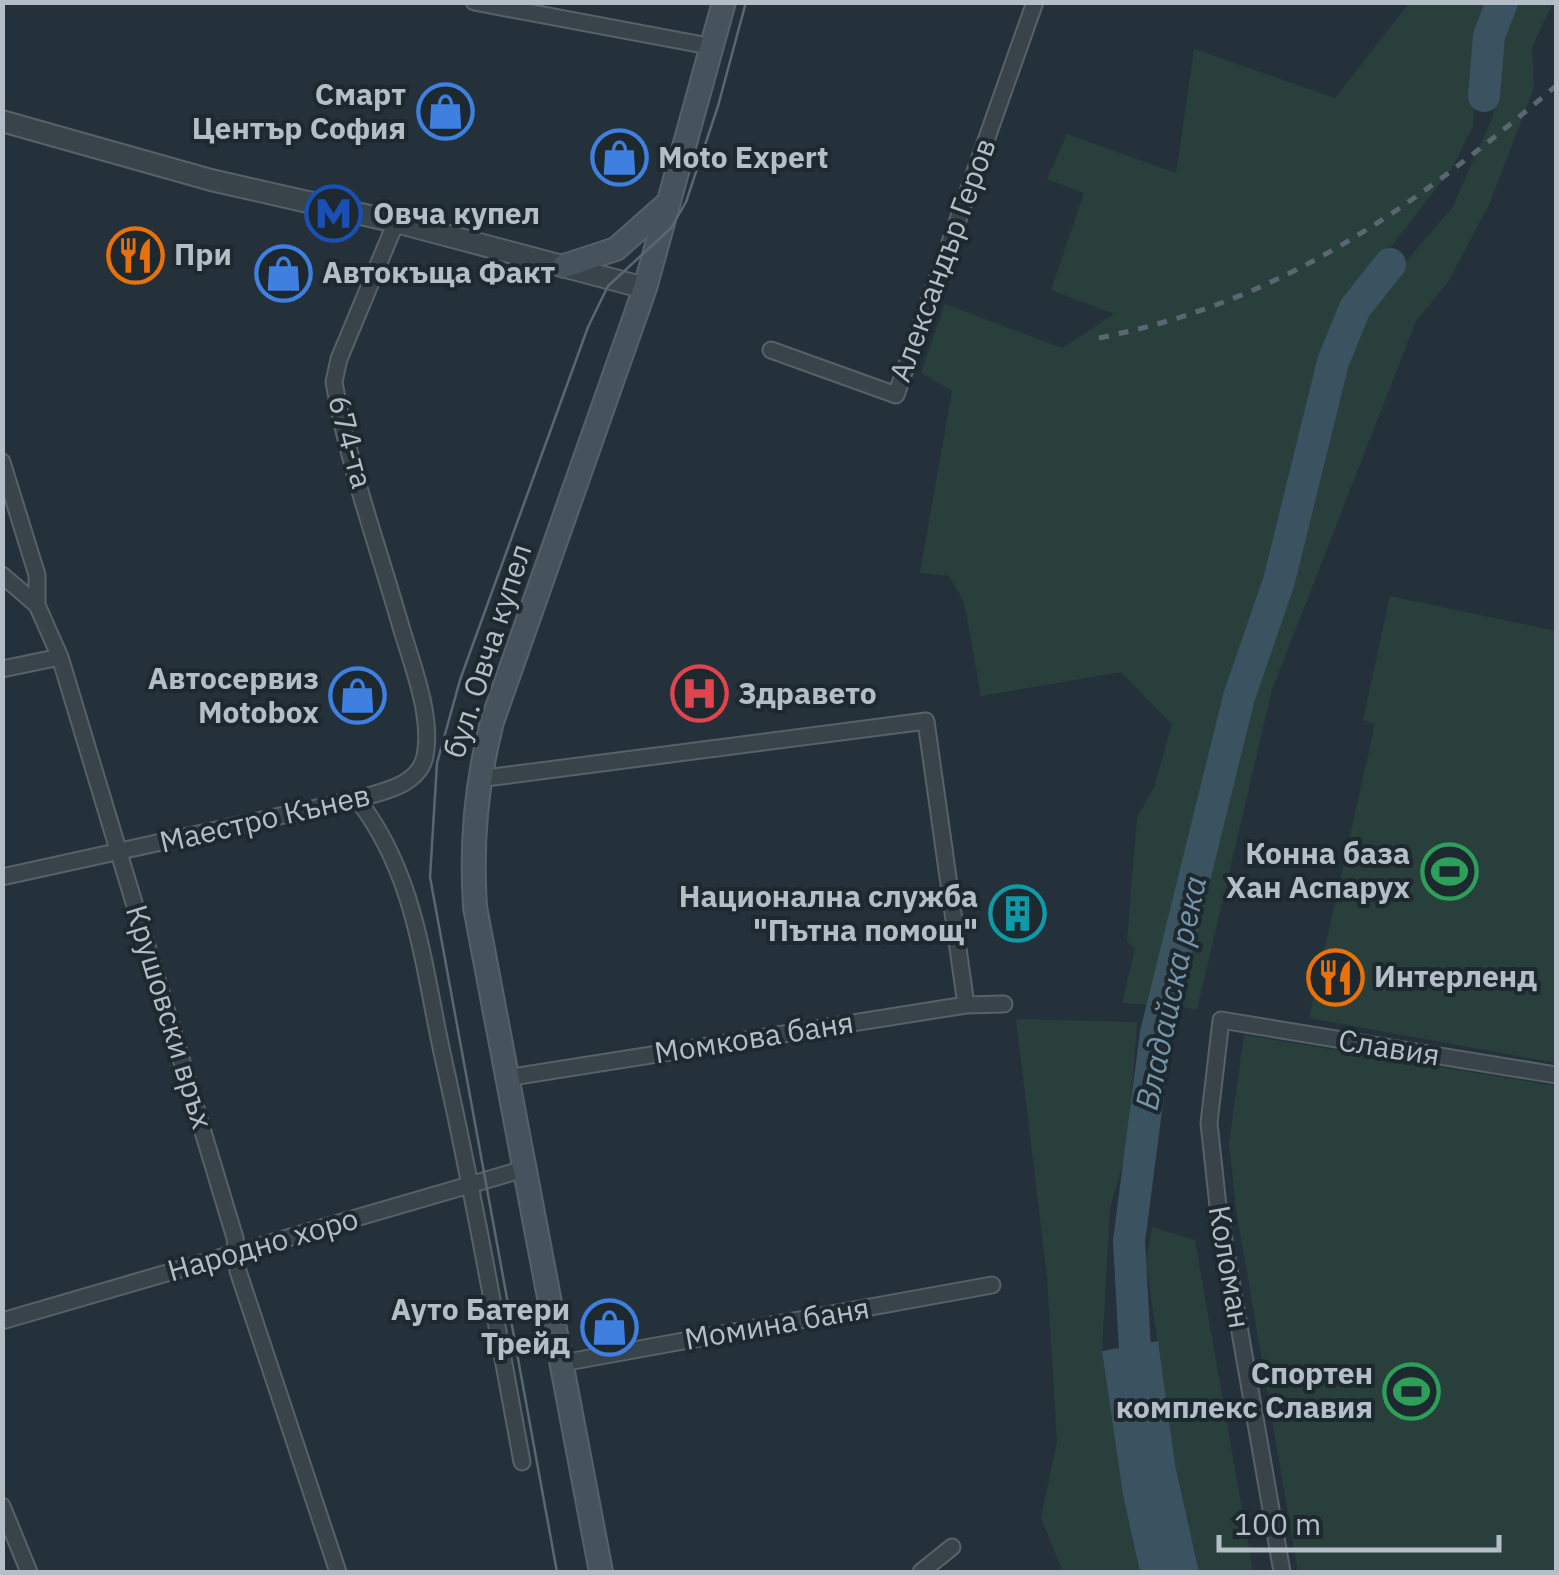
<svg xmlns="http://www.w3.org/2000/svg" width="1559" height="1575" font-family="'IBM Plex Sans',sans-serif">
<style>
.green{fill:#293f3c}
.water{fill:#3b5261}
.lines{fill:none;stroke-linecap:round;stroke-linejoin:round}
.river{stroke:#3b5261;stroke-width:32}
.minor-casing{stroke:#566168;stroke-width:19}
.tertiary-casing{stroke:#566168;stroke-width:24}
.secondary-casing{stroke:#566168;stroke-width:26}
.minor{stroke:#38434a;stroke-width:15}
.tertiary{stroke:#38434a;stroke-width:20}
.secondary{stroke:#46535d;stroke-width:22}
.tram{stroke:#5a6771;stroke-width:2.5}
.rail{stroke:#5a6771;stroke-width:5;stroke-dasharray:10 10;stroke-linecap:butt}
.labels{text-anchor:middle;stroke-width:8;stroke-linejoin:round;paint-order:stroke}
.poi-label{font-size:30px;font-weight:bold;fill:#b3bec6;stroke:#1d282f;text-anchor:end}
.street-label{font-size:30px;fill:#b3bec6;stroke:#1d282f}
.water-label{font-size:32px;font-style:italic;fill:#7694a7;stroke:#1d282f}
</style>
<rect width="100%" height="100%" fill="#25313a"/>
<!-- green -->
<path class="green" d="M1409,3H1491L1477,44L1473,127L1452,168L1342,310L1321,368L1283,534L1229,697L1148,1005L1122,1003L1135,949L1127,941L1137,817L1154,788L1172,724L1121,672L981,696L964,602L949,576L920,573L952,391L921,373L945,304L1062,348L1114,314L1051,290L1084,193L1047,179L1067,134L1176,173L1194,49L1335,98Z
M1513,3H1553L1532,47L1534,88L1489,205L1448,282L1416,321L1272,690L1197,1010L1175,1006L1257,682L1313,496L1344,357L1363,311L1452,208L1493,116L1502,31Z
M1390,596L1556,631V1063L1309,1018L1375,724L1363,720Z
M1016,1019L1137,1022L1128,1146L1110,1208L1102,1351L1123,1495L1140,1572H1063L1041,1518L1057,1441L1047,1277Z
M1244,1035L1556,1086V1572H1298L1236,1209L1229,1143Z
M1152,1227L1195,1240L1253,1572H1199L1175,1464L1146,1262Z"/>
<!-- water -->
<path class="water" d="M1158,1341L1175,1464L1199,1572H1140L1123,1495L1102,1351Z"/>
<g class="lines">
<!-- river -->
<path class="river" d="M1484,96L1489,36L1502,2
M1137,1386L1129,1241L1156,1033L1239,697L1279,581L1333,362L1355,308L1390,264"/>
<defs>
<path id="minor" d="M474,2L714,47
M771,350L896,395L1035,2
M2,462L37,575V605L60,657L235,1238L238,1271L338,1572
M2,575L37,605
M2,669L60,657
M478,779L926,721L966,1005
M357,799C416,874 423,966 443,1057C473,1191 497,1326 522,1462
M2,877L357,799C381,792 419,786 425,756C433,717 412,664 401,627C378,546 348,465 334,382L339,359L396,222
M506,1078L966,1005L1004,1004
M2,1321L524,1169
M562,1363L992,1285
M2,1506L29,1572
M921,1572L952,1547
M1282,1572L1218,1206L1209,1123L1221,1020L1556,1075"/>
<path id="tertiary" d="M2,121L211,180L396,222L645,288"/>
<path id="secondary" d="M564,266L616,249L669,202
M601,1572L475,907C471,842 476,785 492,722L645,288L724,2"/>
</defs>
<!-- minor casing -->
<use href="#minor" class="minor-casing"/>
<!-- tertiary casing -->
<use href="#tertiary" class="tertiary-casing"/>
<!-- secondary casing -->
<use href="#secondary" class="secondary-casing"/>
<!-- minor -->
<use href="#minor" class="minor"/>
<!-- tertiary -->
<use href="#tertiary" class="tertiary"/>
<!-- secondary -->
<use href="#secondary" class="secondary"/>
<!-- tram -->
<path class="tram" d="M557,1572L430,877L437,763L460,680L588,327L608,286L671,228L686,202L718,106L746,2"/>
<!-- rail -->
<path class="rail" d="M1099,338C1288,300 1413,207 1556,86"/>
</g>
<!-- icons -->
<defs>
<symbol id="shop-ring" viewBox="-11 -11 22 22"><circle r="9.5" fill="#1d282f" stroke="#3f7fe0" stroke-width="1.5"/><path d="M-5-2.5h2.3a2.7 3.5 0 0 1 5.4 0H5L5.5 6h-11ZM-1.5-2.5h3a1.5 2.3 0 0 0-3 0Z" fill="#3f7fe0"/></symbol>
<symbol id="metro-ring" viewBox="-11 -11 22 22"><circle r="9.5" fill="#1d282f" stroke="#1a4fb4" stroke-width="1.5"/><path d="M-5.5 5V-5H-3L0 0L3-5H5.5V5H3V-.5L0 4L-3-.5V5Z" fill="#1a4fb4"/></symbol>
<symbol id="restaurant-ring" viewBox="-11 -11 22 22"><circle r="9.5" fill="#1d282f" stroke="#e8710a" stroke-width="1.5"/><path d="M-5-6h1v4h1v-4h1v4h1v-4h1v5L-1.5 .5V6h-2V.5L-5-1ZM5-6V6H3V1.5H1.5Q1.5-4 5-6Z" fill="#e8710a"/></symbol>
<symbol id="hospital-ring" viewBox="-11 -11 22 22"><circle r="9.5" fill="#1d282f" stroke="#e0444e" stroke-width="1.5"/><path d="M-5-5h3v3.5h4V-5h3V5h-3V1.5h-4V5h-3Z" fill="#e0444e"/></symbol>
<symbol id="stadium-ring" viewBox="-11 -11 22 22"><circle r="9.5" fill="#1d282f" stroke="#2e9e5b" stroke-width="1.5"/><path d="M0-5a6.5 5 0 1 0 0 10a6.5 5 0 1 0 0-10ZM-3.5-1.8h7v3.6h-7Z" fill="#2e9e5b"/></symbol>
<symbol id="building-ring" viewBox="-11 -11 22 22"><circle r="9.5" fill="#1d282f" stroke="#0f9aa8" stroke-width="1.5"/><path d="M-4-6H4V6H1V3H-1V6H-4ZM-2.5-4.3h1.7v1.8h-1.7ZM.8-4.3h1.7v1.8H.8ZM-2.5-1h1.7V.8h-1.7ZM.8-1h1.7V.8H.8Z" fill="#0f9aa8"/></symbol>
</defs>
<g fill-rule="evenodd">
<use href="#shop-ring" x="414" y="80" width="63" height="63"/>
<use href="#shop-ring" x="588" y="126" width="63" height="63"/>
<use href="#metro-ring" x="302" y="182" width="63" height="63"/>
<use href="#restaurant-ring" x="104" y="224" width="63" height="63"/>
<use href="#shop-ring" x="252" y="242" width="63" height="63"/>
<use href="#hospital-ring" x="668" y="662" width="63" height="63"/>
<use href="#shop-ring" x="326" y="664" width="63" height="63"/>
<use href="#stadium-ring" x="1418" y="840" width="63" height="63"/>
<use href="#building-ring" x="986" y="882" width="63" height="63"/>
<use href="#restaurant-ring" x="1304" y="946" width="63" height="63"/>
<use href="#shop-ring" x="578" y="1296" width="63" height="63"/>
<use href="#stadium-ring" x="1380" y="1360" width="63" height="63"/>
</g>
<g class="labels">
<!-- poi labels -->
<g class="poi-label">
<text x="406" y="105">Смарт<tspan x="406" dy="34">Център София</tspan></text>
<text x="658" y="168" text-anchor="start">Moto Expert</text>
<text x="373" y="224" text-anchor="start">Овча купел</text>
<text x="174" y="265" text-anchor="start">При</text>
<text x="322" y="283" text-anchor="start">Автокъща Факт</text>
<text x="319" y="689">Автосервиз<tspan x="319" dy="34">Motobox</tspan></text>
<text x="738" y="704" text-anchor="start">Здравето</text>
<text x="1410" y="864">Конна база<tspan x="1410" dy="34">Хан Аспарух</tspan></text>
<text x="978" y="907">Национална служба<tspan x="978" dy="34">"Пътна помощ"</tspan></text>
<text x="1374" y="987" text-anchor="start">Интерленд</text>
<text x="570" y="1320">Ауто Батери<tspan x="570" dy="34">Трейд</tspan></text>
<text x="1373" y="1384">Спортен<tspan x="1373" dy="34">комплекс Славия</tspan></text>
</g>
<!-- street labels -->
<g class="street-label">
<text transform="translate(943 260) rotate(-70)" y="10">Александър Геров</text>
<text transform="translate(350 442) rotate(75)" y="10">674-та</text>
<text transform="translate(488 651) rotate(-72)" y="10">бул. Овча купел</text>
<text transform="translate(265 819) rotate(-13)" y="10">Маестро Кънев</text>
<text transform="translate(169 1017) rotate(73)" y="10">Крушовски връх</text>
<text transform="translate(754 1038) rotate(-9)" y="10">Момкова баня</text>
<text transform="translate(1389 1048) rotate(9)" y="10">Славия</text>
<text transform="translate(263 1245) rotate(-16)" y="10">Народно хоро</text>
<text transform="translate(1229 1267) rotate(80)" y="10">Коломан</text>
<text transform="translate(777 1324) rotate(-10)" y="10">Момина баня</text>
</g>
<!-- water labels -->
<g class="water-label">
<text transform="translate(1171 993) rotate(-78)" y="11">Владайска река</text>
</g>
</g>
<!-- border -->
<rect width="1559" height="1575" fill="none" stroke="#b3bec6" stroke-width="10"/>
<!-- scale -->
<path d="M1219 1535v15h280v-15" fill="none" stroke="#b3bec6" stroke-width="5"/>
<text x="1234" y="1535" font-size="30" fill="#b3bec6" stroke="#1d282f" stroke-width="8" paint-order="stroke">100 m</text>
</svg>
